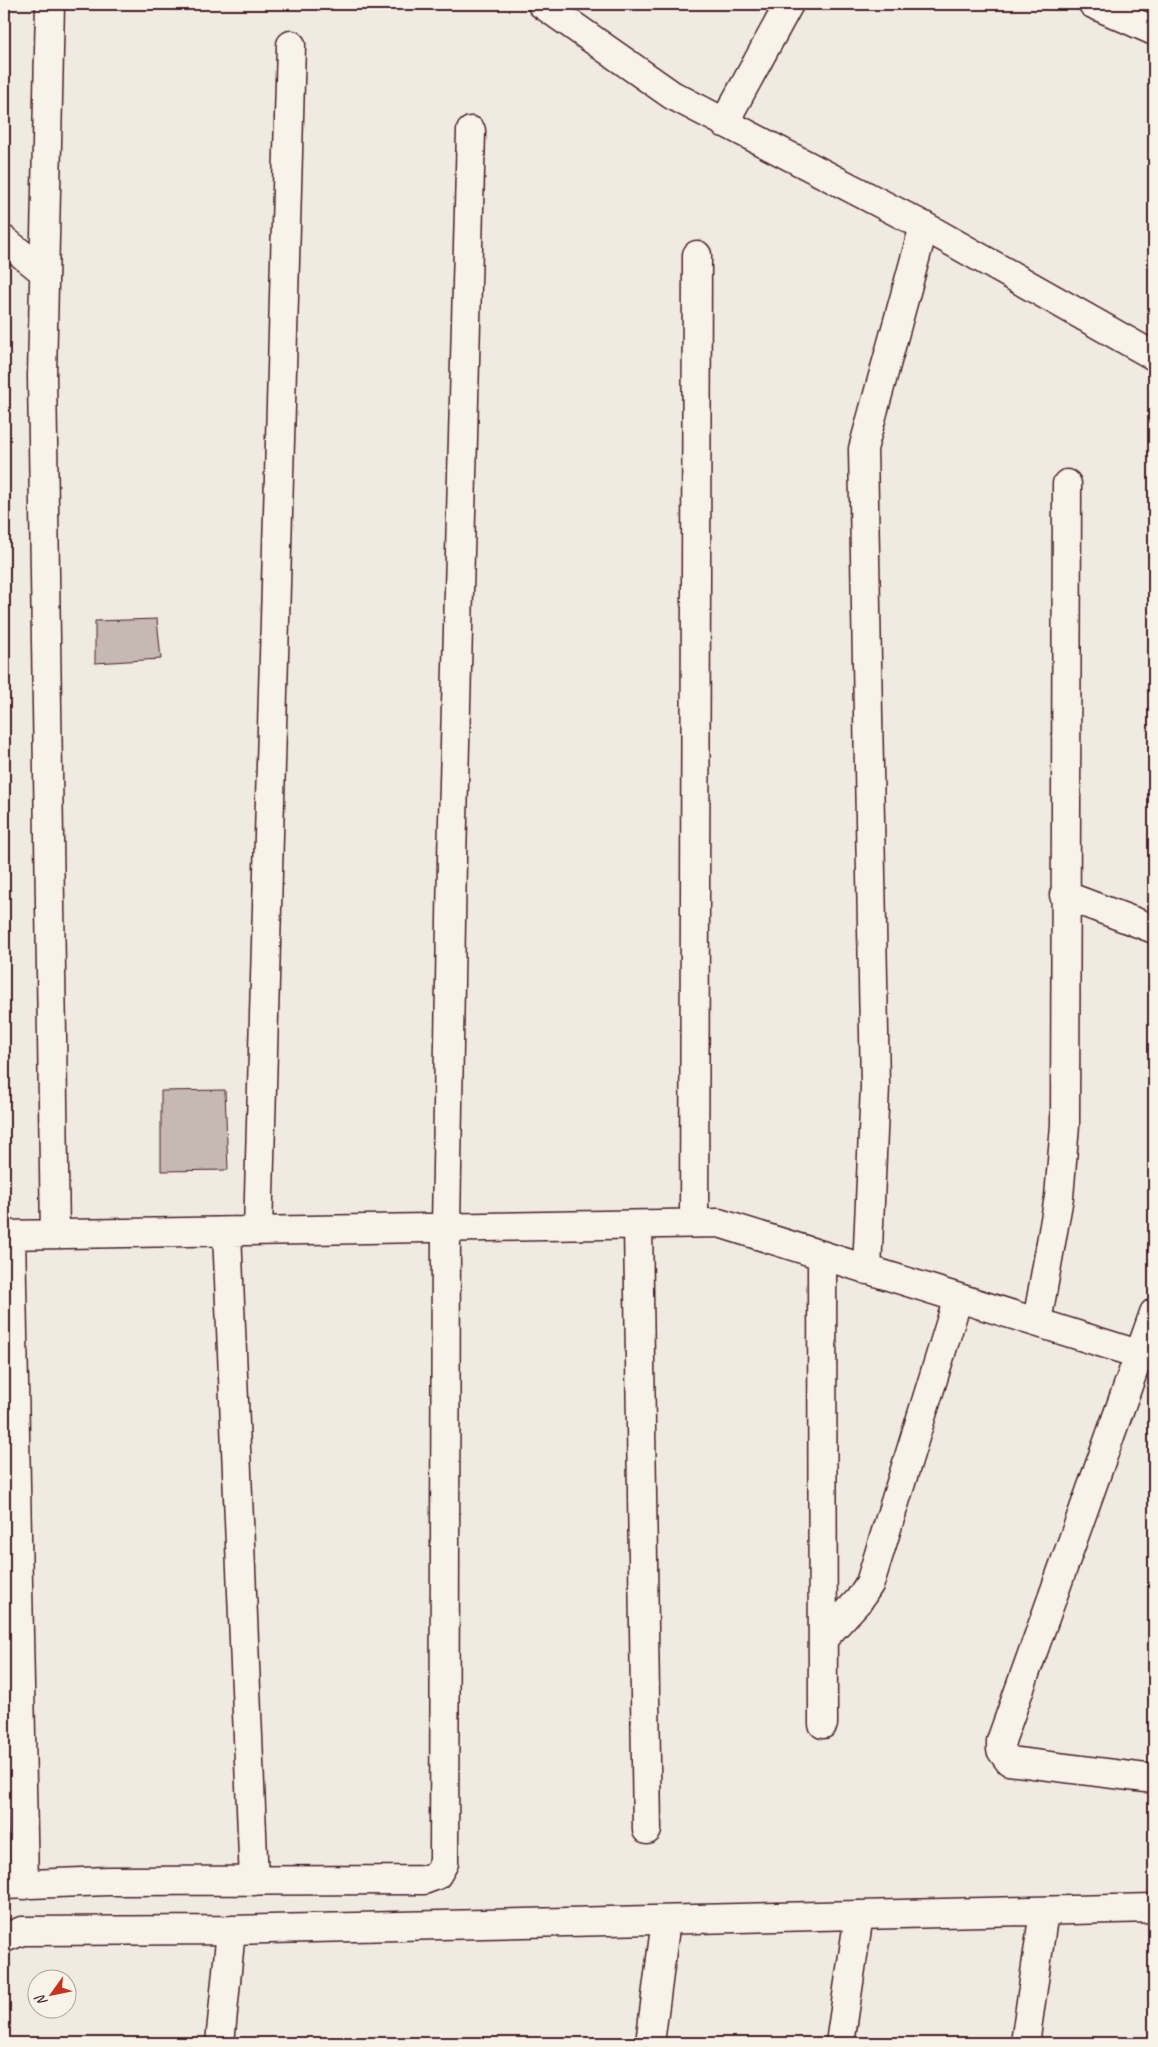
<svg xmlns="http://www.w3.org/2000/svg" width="1158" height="2047" font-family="Caveat,sans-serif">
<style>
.building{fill:#c6b8b3;stroke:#4a1f2b}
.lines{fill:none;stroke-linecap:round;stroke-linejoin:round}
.street-casing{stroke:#4a1f2b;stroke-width:31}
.street{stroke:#f7f3e8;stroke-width:28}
</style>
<rect width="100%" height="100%" fill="#f0ebe0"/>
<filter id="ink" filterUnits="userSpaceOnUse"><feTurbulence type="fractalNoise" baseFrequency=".02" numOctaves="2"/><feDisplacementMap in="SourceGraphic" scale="10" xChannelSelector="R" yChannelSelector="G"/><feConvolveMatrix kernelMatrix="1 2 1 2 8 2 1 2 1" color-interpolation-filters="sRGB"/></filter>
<g filter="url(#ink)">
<!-- building -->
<path class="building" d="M157,619L161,659L95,663V621Z
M225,1090L228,1170L161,1171V1091Z"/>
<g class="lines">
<defs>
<path id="street" d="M50,4L42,376L55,1234
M542,4L672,95L924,226L1154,356
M1093,4L1154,31
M724,123L789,4
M4,240L44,272
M1064,895L1154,929
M694,1223L697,255
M638,1225L647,1830
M258,1231L291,45
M227,1232L254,1881
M4,1235L719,1223L1154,1359
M11,1235L24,1885
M822,1256L823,1724
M867,1270L875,1086L863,449L924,226
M1154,1313L1001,1741V1750L1009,1761L1154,1779
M1037,1322L1059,1197L1065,1125L1067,484
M823,1639L859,1600L870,1583L958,1298
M4,1885L108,1881L424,1880L437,1875L444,1863L446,1228L452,859L471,131
M4,1938L22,1931L231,1930L1154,1908
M220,2043L231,1930
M650,2043L666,1920
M840,2043L859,1915
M1025,2043L1044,1911"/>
</defs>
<!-- street casing -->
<use href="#street" class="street-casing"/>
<!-- street -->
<use href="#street" class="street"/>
</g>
</g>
<!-- margin -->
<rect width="1158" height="2047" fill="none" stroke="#f7f3e8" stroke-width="20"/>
<rect x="10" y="10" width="1138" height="2027" fill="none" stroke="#4a1f2b" stroke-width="2" filter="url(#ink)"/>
<!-- north arrow -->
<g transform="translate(52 1994) rotate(237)"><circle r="24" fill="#f7f3e8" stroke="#b29e9c"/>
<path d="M0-4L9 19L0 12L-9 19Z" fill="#c8321e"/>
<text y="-8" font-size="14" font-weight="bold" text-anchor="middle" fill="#4a1f2b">N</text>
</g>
</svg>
